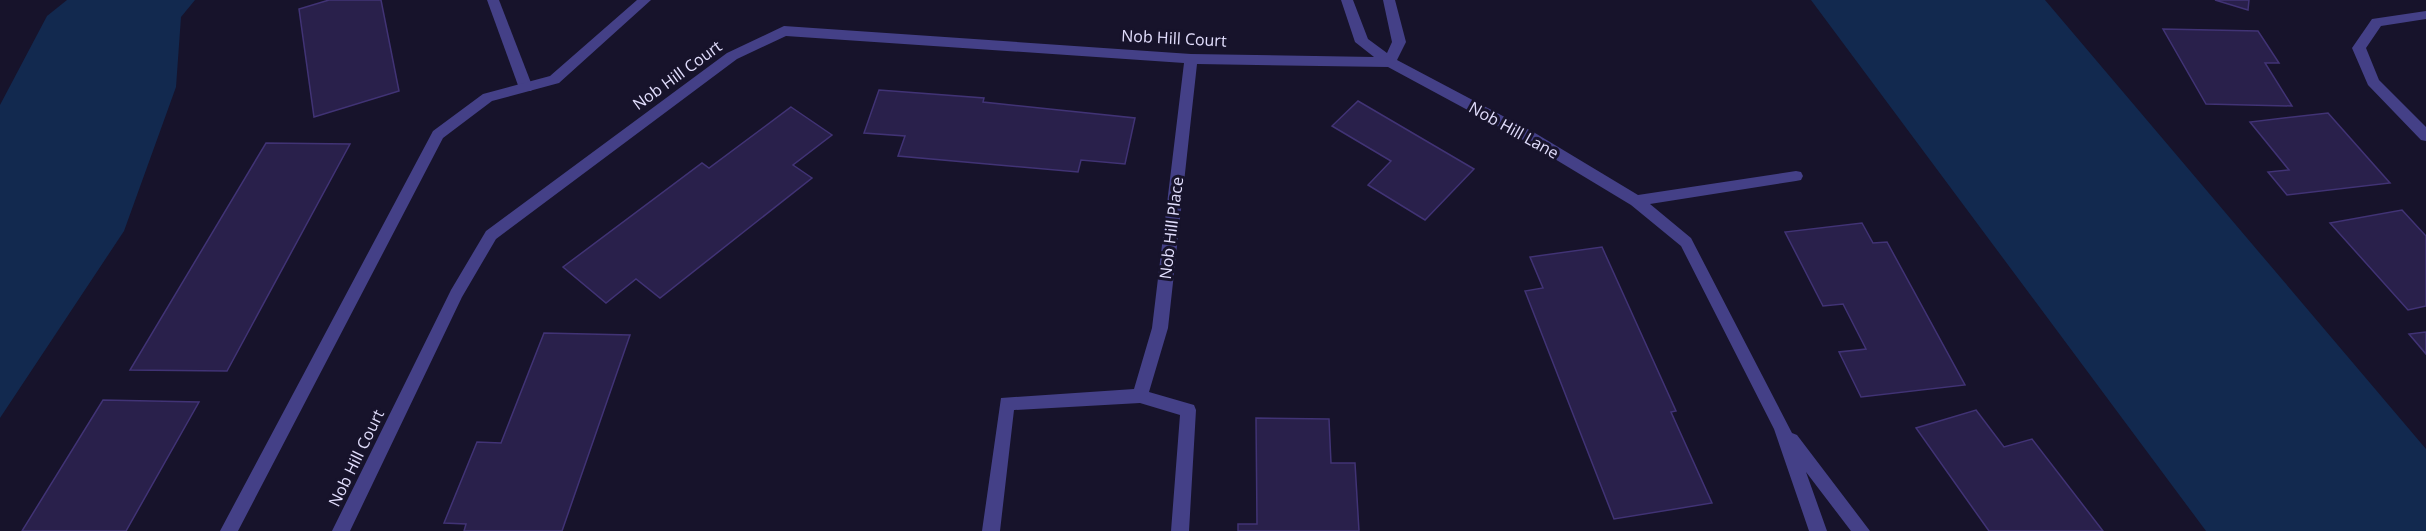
<svg xmlns="http://www.w3.org/2000/svg" width="2426" height="531" font-family="'Open Sans',sans-serif">
<style>
.water{fill:#12294f}
.building{fill:#29204b;stroke:#413375;stroke-width:1.5}
.lines{fill:none;stroke-linecap:round;stroke-linejoin:round}
.lane{fill:#444087;fill-rule:evenodd}
.street{fill:#444087;fill-rule:evenodd}
.labels{text-anchor:middle;stroke-width:6;stroke-linejoin:round;paint-order:stroke}
.street-label{font-size:16px;fill:#e2defd;stroke:#17132b}
</style>
<rect width="100%" height="100%" fill="#17132b"/>
<!-- water -->
<path class="water" d="M67,0H195L181,17L176,87L124,231L0,418V105L47,16Z
M1811,0H2045L2426,449V531H2206Z"/>
<!-- building -->
<path class="building" d="M329,0H381L399,91L314,117L299,9Z
M2215,0H2249L2248,10Z
M2163,29L2258,31L2279,63H2265L2292,106L2206,104Z
M879,90L984,98L983,102L1135,118L1125,164L1081,160L1078,172L898,156L905,136L864,133Z
M1358,101L1474,169L1425,220L1368,185L1391,161L1332,126Z
M791,107L832,135L793,165L812,178L660,298L636,279L606,303L563,267L702,163L709,168Z
M2328,113L2390,183L2287,195L2268,172L2289,170L2250,122Z
M266,143L350,144L227,371L130,370Z
M2402,210L2426,236V306L2408,310L2330,223Z
M1862,223L1873,243L1887,242L1965,385L1861,397L1839,352L1866,349L1843,304L1823,306L1785,232Z
M1602,247L1676,411L1671,412L1712,503L1614,519L1525,291L1543,288L1530,257Z
M2426,332V354L2409,334Z
M544,333L630,335L562,531H464L466,524L444,523L477,442L501,443Z
M103,400L199,402L126,531H22Z
M1976,410L2004,447L2032,439L2103,531H1989L1916,428Z
M1256,418L1329,419L1331,463H1355L1359,531H1238V524H1257Z"/>
<g class="lines">
<!-- lane -->
<path class="lane" d="M487,0H499L533,88L531,91H521L519,88Z"/>
<!-- street -->
<path class="street" d="M637,0H651L559,83L492,101L443,138L238,531H220L433,131L483,94L550,76Z
M1341,0H1353L1368,39L1387,53L1392,42L1383,0H1395L1406,42L1397,60L1535,133L1638,195L1796,171L1801,172L1803,176L1801,180L1796,181L1650,204L1691,238L1792,433L1797,435L1870,531H1851L1806,472L1827,531H1809L1774,429L1681,246L1631,205L1525,141L1388,67L1197,64L1168,328L1149,392L1194,405L1196,410L1189,531H1171L1180,415L1140,403L1014,410L1000,531H982L1001,398L1134,389L1152,328L1184,63L786,36L737,59L496,239L462,297L350,531H332L451,290L486,231L727,53L784,26L1191,54L1374,57L1355,42Z
M2426,11V19L2381,26L2366,48L2379,80L2426,127V141L2421,140L2368,85L2352,48L2372,19Z"/>
</g>
<g class="labels">
<!-- street labels -->
<g class="street-label">
<text transform="translate(1174 38) rotate(3)" y="6">Nob Hill Court</text>
<text transform="translate(677 75) rotate(-36)" y="6">Nob Hill Court</text>
<text transform="translate(1514 130) rotate(29)" y="6">Nob Hill Lane</text>
<text transform="translate(1171 228) rotate(-83)" y="6">Nob Hill Place</text>
<text transform="translate(356 458) rotate(-64)" y="6">Nob Hill Court</text>
</g>
</g>
</svg>
